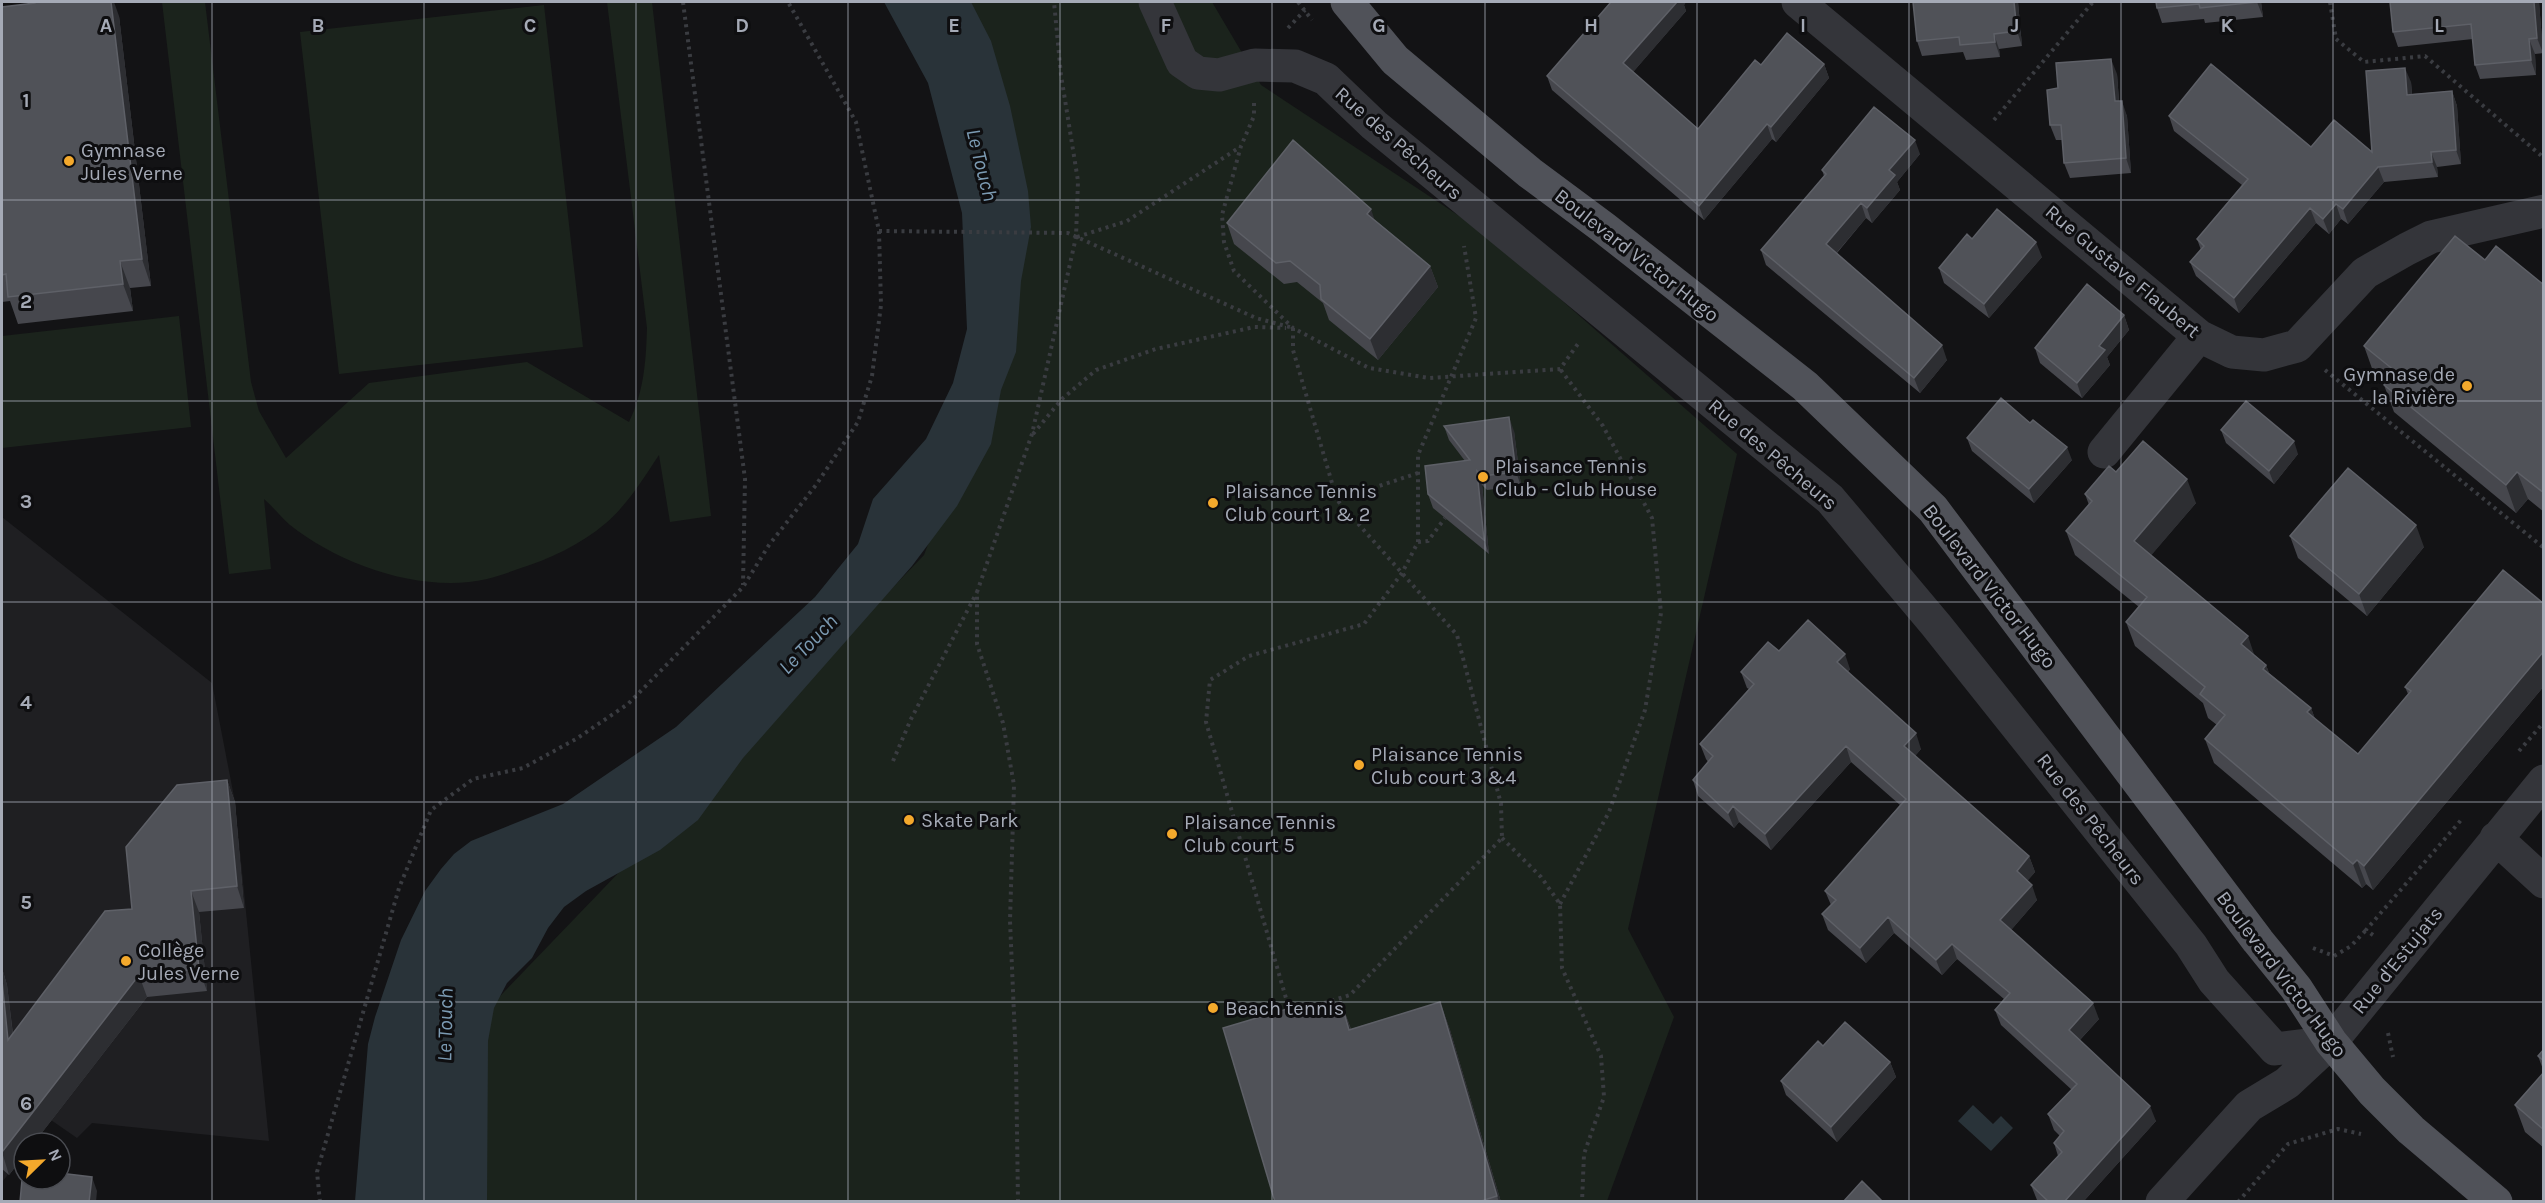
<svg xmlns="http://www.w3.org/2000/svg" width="2545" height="1203" font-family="Karla,sans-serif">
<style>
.built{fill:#1f1f22}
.green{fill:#1b231c}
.water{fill:#293339}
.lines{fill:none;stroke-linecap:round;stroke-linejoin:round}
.path{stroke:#3a3c41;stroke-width:4;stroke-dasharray:3 4.5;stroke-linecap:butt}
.minor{stroke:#34353a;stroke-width:33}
.major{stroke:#505259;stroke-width:33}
.wall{fill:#46474d}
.shaded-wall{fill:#2d2e32}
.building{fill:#505258;stroke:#5e6067;stroke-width:1.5}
.grid{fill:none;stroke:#a5aab6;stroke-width:1.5;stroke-opacity:0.55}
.poi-dot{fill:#f4a92c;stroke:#0e0e10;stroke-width:2}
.labels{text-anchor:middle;stroke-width:6;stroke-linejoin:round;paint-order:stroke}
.street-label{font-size:20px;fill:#a5aab6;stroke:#0e0e10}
.poi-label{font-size:20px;fill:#a5aab6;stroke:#0e0e10;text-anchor:start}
.water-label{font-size:21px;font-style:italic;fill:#7b9ab2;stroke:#0e0e10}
.grid-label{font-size:20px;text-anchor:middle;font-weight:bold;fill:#a5aab6;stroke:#0e0e10;stroke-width:6;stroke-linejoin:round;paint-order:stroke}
</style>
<rect width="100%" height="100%" fill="#131315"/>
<!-- built -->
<path class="built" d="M2,517L212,683L235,802L269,1141L92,1123L77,1138L51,1120L24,1143V1155L2,1182Z"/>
<!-- green -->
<path class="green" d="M162,2H205L251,382L259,411L286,458L369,383L527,362L629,422C644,392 646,361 647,328L607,2H652L711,516L670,522L659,455C643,479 628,504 606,523C580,545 550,559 518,569C508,573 497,576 487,579C423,594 340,565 290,525C281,517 273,507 264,499L271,569L229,574Z
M936,2H1212L1261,85L1485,233L1737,454L1628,929L1674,1017L1607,1201L475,1202L480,1017L924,555L984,399L983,87Z
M544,5L583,347L339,374L300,32Z
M179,316L191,427L2,448V336Z"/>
<!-- water -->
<path class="water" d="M884,2H971L991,41L1010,106L1028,191L1031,227L1021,281L1016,352L1001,390L991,444L957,506L912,566L743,758L698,820L660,850L586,891L564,907L548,928L532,958L507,983L494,1008L488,1041L487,1201H355L368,1044L375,1017L401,940L425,891L441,869L454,854L471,841L563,804L676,727L815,597L858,544L873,499L926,439L953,383L967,329L962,213L928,83Z
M1973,1105L1993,1124L2001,1116L2013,1128L1991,1151L1958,1121Z"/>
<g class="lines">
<!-- path -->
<path class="path" d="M683,2L745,479L743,585
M1298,2L1312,20
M2330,2L2336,39L2364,62L2425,56L2544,158
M1288,28L1305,10
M1254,103V116L1241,146L1222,215L1224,242L1234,271L1293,328L1369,368L1429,378L1560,369L1580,341
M1994,120L2093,2
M879,231L1068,233L1256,318L1293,328
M1077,237L1127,221L1240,147
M1293,328V350L1337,500L1457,635L1501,804L1502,838L1350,995L1305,1009
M2325,370L2544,548
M1033,434L1062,399L1096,370L1156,349L1254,327L1286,328
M1337,500L1418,473
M1418,542L1428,541L1445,518
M2519,751L2544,722
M893,761L911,719L977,592
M1502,838L1541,877L1560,904L1562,968L1601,1056L1604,1097L1584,1154L1582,1202
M1560,904L1609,812L1645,710L1661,613L1652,518L1603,426L1560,369
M2373,935L2366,930L2462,819
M2313,948L2334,956L2351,946L2366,930
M1290,1012L1206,722L1210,680L1249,656L1364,624L1402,573L1418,542V455L1476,318L1464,246
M2388,1033L2393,1057
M320,1202L317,1172L399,888L431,810L473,779L523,768L576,739L628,704L743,587L769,545L816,485L858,422L872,376L881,305L879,231L856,122L788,2
M1018,1202L1016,1061L1010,921L1014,785L1003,723L977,644V592L1032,434L1076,237L1078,181L1061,75L1054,2
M2238,1202L2288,1144L2338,1129L2361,1134"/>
<!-- minor -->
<path class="minor" d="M1155,2L1182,62L1198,73L1219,75L1255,65L1295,66L1326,79L1374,125L1830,499L1936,625L2191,945L2214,981L2275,1049L2331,1042
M1798,2L2199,336L2232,352L2264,355L2297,346L2365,273L2407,249L2431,237L2544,211
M2104,452L2199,336
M2496,838L2544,882
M2162,1202L2249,1106L2287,1083L2331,1042L2544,781"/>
<!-- major -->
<path class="major" d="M1347,2L1395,60L1530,173L1604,228L1805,386L1933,509L2258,941L2296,988L2331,1042L2372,1091L2411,1130L2496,1202"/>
</g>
<!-- wall -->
<path class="wall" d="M1611,2H1686L1684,5L1686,11L1633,72L1698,129L1761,65L1824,64L1829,78L1776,142L1772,139L1704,220L1552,90L1547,76Z
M1913,2H2018L2022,46L1999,49L2000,57L1966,60L1963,52L1922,56L1917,41Z
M2156,2H2261L2263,17L2205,23L2204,19L2162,23L2157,8Z
M2390,2H2539L2543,53L2535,54L2536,75L2480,79L2475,65L2473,39L2398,47L2393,32Z
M2,7L119,16L151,286L130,288L133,311L18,324L10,301L2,302Z
M2117,74L2119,101L2127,116L2131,173L2070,178L2064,163L2062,140H2056L2050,125L2058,88Z
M2411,82L2412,94L2452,91L2457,106L2461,164L2437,167L2438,177L2384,182L2348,224L2341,219L2329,234L2316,223L2239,313L2196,276L2190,262L2201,250L2197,239L2242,185L2174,131L2169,116L2311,147L2372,152Z
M1920,154L1897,182L1900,190L1872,223L1866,218L1837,253L1947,360L1920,393L1766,265L1761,250L1824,176L1822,170Z
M1375,220L1430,266L1438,287L1378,360L1329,320L1323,303L1297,282L1284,284L1234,244L1227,223Z
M1972,239L2042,257L1989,318L1944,283L1939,268Z
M2485,260L2544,285V512L2528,499L2516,513L2394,412L2384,385L2386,383L2374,374L2364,346Z
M2124,315L2129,330L2107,357L2110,365L2082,398L2040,363L2035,348Z
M1444,426L1514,431L1521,486L1487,490L1482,485L1489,554L1433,508L1428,494L1465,461L1449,440Z
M2221,430L2298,454L2274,484L2226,443Z
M1967,438L2072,460L2034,503L1972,451Z
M2116,472L2196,503L2151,555L2255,656L2266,665L2269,673L2311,708L2315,719L2358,754L2408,694L2405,687L2544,604V686L2373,890L2366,884L2362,888L2214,763L2205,739L2217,725L2208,718L2203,703L2135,646L2126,622L2139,607L2075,555L2066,531L2089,505L2085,494Z
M2290,536L2424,547L2367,616L2298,558Z
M1779,651L1850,669L1848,672L1921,749L1915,756L2029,856L2035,872L2027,881L2037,900L2011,930L2099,1019L2080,1040L2156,1121L2083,1202H2038L2037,1200L2031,1185L2058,1156L2054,1143L2060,1136L2054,1130L2048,1114L2072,1090L2001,1025L1995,1010L2004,999L1957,959L1942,975L1894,933L1866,963L1828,930L1822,914L1831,905L1825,891L1900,805L1851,762L1771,850L1739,822L1734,828L1698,796L1693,780L1708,762L1706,759L1700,744L1749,689L1747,688L1741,672Z
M227,780L235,802L244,908L199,912L207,991L147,997L9,1175L2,1169V968L7,985L13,1034L132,909Z
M1341,1002L1351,1029L1440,1002L1450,1030L1501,1202H1275L1310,1011Z
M1823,1046L1890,1062L1896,1077L1837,1142L1786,1095L1781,1081Z
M2544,1049V1072L2538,1056Z
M2544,1072V1148L2525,1132L2515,1105Z"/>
<!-- shaded-wall -->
<path class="shaded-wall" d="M111,2H114L119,16L151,286L142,259Z
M1677,2H1686L1684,5L1686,11L1628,78L1623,63Z
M2014,2H2018L2022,46L2017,31Z
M2257,2H2261L2263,17Z
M2534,2H2539L2543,53L2537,38Z
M1994,34L1999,49L2000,57L1995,42Z
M2529,39L2535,54L2536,75L2531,60Z
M2111,59L2117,74L2120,116L2115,101Z
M1824,64L1829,78L1776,142L1771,127Z
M2405,68L2411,82L2413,110L2407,95Z
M2452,91L2457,106L2461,164L2456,150Z
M2122,101L2127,116L2131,173L2126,158Z
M1767,124L1772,139L1704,220L1699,206Z
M1915,140L1920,154L1897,182L1900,190L1872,223L1867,208L1889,170Z
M2431,152L2437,167L2438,177L2432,162Z
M2378,167L2384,182L2348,224L2343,209Z
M1861,203L1866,218L1832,258L1826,244Z
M2336,204L2341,219L2329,234L2323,219Z
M2310,208L2316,223L2239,313L2234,298Z
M1371,209L1378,230L1367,214Z
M2036,242L2042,257L1989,318L1984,304Z
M120,261L130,288L133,311L123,284Z
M1430,266L1438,287L1378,360L1370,339Z
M2124,315L2129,330L2107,357L2110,365L2082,398L2077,383L2099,346Z
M1942,345L1947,360L1920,393L1914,378Z
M1509,417L1514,431L1521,486L1516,472Z
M2294,441L2298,454L2274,484L2269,471Z
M2067,447L2072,460L2034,503L2029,489Z
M1477,471L1482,485L1489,554L1484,540Z
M2517,472L2528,499L2516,513L2506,485Z
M2187,479L2196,503L2143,565L2134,541Z
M2416,525L2424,547L2367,616L2359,594Z
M2248,636L2256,660L2241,644Z
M2544,651V686L2373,890L2364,866Z
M1845,654L1850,669L1843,677L1837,662Z
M2266,665L2275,689L2263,669Z
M2311,708L2320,732L2307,712Z
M1916,733L1921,749L1910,762L1904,746Z
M1846,746L1851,762L1771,850L1765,834Z
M227,780L235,802L244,908L237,886Z
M1733,806L1739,822L1734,828L1728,813Z
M2029,856L2035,872L2022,887L2017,871Z
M2357,860L2366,884L2362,888L2353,864Z
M2032,885L2037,900L2006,936L2000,920Z
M191,891L199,912L207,991L199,969Z
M1888,917L1894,933L1866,963L1860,948Z
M1952,944L1957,959L1942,975L1936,960Z
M2,968L7,985L16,1062L8,1040L2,981Z
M139,975L147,997L34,1143H24V1155L9,1175L2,1152Z
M1341,1002L1351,1030H1349Z
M1440,1002L1450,1030L1501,1202H1499L1497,1196Z
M2093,1003L2099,1019L2075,1045L2069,1030Z
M1890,1062L1896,1077L1837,1142L1831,1127Z
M2150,1106L2156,1121L2083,1202H2064Z
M92,1177L97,1191L96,1202H89Z"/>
<!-- building -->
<path class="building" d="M36,2H111L142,259L120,261L123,284L8,297L6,274L2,275V7L35,3Z
M1611,2H1677L1623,63L1698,129L1755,60L1761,65L1787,33L1824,64L1771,127L1767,124L1699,206L1547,76Z
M1913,2H2014L2017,31L1994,34L1995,42L1960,45L1959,37L1917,41Z
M2156,2H2257L2200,8L2199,4L2157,8Z
M2390,2H2534L2537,38L2529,39L2531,60L2475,65L2471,24L2393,32Z
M2111,59L2115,101H2122L2126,158L2064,163L2061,125H2050L2047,90L2058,88L2056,63Z
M2211,64L2311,147L2334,120L2372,152L2366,71L2405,68L2407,95L2452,91L2456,150L2431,152L2432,162L2378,167L2343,209L2336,204L2323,219L2310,208L2234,298L2190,262L2204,246L2197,239L2248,179L2169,116Z
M1874,107L1915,140L1889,170L1895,175L1867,208L1861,203L1826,244L1942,345L1914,378L1761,250L1826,174L1822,170Z
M1293,140L1371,209L1367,214L1430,266L1370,339L1321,299L1320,285L1290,261L1276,263L1227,223Z
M1997,209L2036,242L1984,304L1939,268L1967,234L1972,239Z
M2455,236L2485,260L2496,246L2544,285V493L2517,472L2506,485L2384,385L2395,371L2364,346Z
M2087,284L2124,315L2099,346L2105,350L2077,383L2035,348Z
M2001,398L2030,423L2033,420L2067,447L2029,489L1967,438Z
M2246,401L2294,441L2269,471L2221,430Z
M1509,417L1516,472L1482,476L1477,471L1484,540L1428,494L1425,466L1470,460L1444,426Z
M2143,441L2187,479L2134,541L2248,636L2241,644L2266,665L2263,669L2311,708L2307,712L2358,754L2411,691L2405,687L2503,570L2544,604V651L2364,866L2357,860L2353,864L2205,739L2225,715L2200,694L2205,687L2126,622L2147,597L2066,531L2092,501L2085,494L2109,466L2116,472Z
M2348,468L2416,525L2359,594L2290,536Z
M1808,620L1845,654L1837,662L1916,733L1904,746L2029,856L2017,871L2032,885L2000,920L2093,1003L2069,1030L2150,1106L2064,1202H2049L2031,1185L2062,1152L2054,1143L2064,1131L2048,1114L2077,1084L1995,1010L2010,993L1952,944L1936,960L1888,917L1860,948L1822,914L1836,900L1825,891L1906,799L1846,746L1765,834L1733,806L1728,813L1693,780L1713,756L1700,744L1754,684L1741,672L1768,642L1779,651Z
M227,780L237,886L191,891L199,969L139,975L2,1152V981L8,1040L105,911L132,909L126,847L177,785Z
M1341,1002L1349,1030L1440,1002L1497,1196L1478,1202H1275L1223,1028L1307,1003L1310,1011Z
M1845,1022L1890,1062L1831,1127L1781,1081L1818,1041L1823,1046Z
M2544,1049V1061L2538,1056Z
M2544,1072V1130L2515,1105Z
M23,1169L24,1179H60V1173L92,1177L89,1202H20Z
M1862,1181L1883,1202H1843Z"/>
<!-- grid -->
<path class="grid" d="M212,2V1202M424,2V1202M636,2V1202M848,2V1202M1060,2V1202M1272,2V1202M1485,2V1202M1697,2V1202M1909,2V1202M2121,2V1202M2333,2V1202M2,200H2544M2,401H2544M2,602H2544M2,802H2544M2,1002H2544"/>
<!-- markers -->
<g class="poi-dot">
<circle cx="69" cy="161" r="6"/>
<circle cx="2467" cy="386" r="6"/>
<circle cx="1483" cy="477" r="6"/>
<circle cx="1213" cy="503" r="6"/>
<circle cx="1359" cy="765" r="6"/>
<circle cx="909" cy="820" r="6"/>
<circle cx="1172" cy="834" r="6"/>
<circle cx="126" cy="961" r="6"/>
<circle cx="1213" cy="1008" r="6"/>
</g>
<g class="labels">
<!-- street labels -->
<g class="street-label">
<text transform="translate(1399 143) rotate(41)" y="7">Rue des Pêcheurs</text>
<text transform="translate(1637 255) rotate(38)" y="7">Boulevard Victor Hugo</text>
<text transform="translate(2123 271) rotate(40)" y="7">Rue Gustave Flaubert</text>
<text transform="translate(1773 454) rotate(40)" y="7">Rue des Pêcheurs</text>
<text transform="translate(1990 586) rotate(52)" y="7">Boulevard Victor Hugo</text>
<text transform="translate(2091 819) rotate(52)" y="7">Rue des Pêcheurs</text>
<text transform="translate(2397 960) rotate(-51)" y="7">Rue d'Estujats</text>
<text transform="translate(2282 974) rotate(53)" y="7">Boulevard Victor Hugo</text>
</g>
<!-- poi labels -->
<g class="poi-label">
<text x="81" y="157">Gymnase<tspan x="81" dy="23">Jules Verne</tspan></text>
<text x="2455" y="381" text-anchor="end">Gymnase de<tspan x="2455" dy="23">la Rivière</tspan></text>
<text x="1495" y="473">Plaisance Tennis<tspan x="1495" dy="23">Club - Club House</tspan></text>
<text x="1225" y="498">Plaisance Tennis<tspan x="1225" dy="23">Club court 1 &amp; 2</tspan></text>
<text x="1371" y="761">Plaisance Tennis<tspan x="1371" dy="23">Club court 3 &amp;4</tspan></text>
<text x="921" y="827">Skate Park</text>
<text x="1184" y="829">Plaisance Tennis<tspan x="1184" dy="23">Club court 5</tspan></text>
<text x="138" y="957">Collège<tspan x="138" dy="23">Jules Verne</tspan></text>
<text x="1225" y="1015">Beach tennis</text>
</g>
<!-- water labels -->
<g class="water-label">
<text transform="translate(982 165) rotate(76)" y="7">Le Touch</text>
<text transform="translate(808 644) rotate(-46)" y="7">Le Touch</text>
<text transform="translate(445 1025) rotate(-89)" y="7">Le Touch</text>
</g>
</g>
<g class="grid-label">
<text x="106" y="32">A</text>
<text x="318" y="32">B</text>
<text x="530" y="32">C</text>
<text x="742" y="32">D</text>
<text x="954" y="32">E</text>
<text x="1166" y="32">F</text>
<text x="1379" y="32">G</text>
<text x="1591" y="32">H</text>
<text x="1803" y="32">I</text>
<text x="2015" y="32">J</text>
<text x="2227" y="32">K</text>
<text x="2439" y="32">L</text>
<text x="26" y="107">1</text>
<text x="26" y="308">2</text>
<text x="26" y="508">3</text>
<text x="26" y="709">4</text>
<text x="26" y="909">5</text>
<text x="26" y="1110">6</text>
</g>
<!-- border -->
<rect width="2545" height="1203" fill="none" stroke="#a5aab6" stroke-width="6"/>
<!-- north arrow -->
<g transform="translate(42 1161) rotate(66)"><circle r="28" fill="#0e0e10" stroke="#4a4c52" stroke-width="1.5"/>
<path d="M0-4.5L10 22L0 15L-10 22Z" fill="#f4a92c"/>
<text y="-9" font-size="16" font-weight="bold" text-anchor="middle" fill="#a5aab6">N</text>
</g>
</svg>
